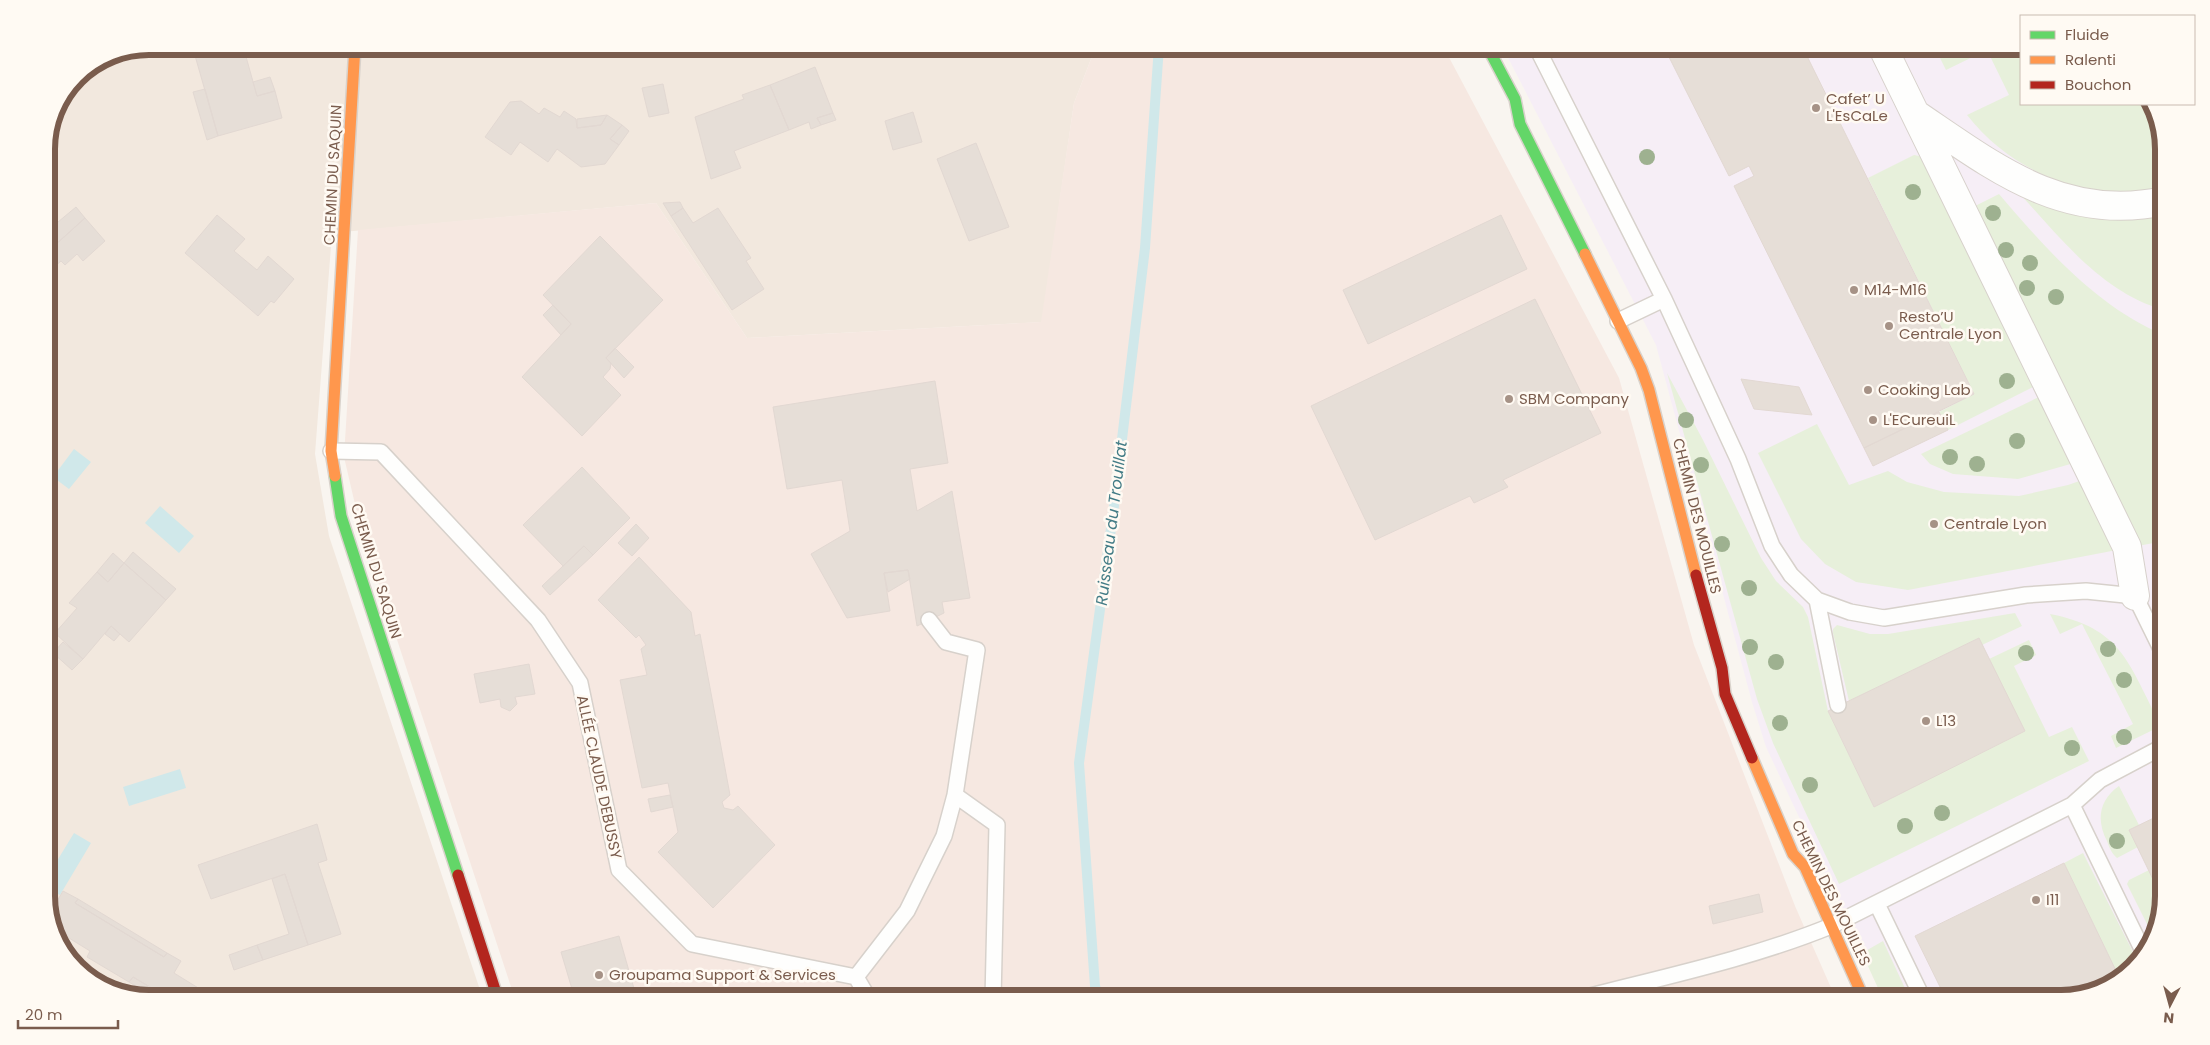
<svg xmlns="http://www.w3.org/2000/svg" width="2210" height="1045" font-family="Poppins,sans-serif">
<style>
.residential{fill:#f2e8de}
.commercial{fill:#f6e8e1}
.education{fill:#f6eef6}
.green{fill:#e7f0db}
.water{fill:#d0e8ea}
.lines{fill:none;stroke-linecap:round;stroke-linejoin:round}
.stream{stroke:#d0e8ea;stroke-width:10}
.building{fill:#e6ded7;stroke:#e2d8d2}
.lane-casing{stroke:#d7d1cb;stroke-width:18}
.street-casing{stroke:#d7d1cb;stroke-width:30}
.fast-casing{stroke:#d9d2cb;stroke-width:14}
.slow-casing{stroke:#d9d2cb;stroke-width:14}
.jam-casing{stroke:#d9d2cb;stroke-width:14}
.lane{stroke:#fefefd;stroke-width:15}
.street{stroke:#fefefd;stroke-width:28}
.fast{stroke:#63d668;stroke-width:11}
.slow{stroke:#ff974d;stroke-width:11}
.jam{stroke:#b3261e;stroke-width:11}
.tree{fill:#9eb190}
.poi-dot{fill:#a69286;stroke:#fffaf3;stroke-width:2}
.labels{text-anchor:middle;stroke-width:5;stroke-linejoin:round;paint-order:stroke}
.poi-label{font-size:15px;fill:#7a5c4d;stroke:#fffaf3;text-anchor:start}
.street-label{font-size:15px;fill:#7a5c4d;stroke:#fffaf3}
.water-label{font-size:16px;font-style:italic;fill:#437c86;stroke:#fffaf3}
.rim{fill:none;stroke:#7a5c4d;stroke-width:6}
</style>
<rect width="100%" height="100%" fill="#f9f5f0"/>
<!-- residential -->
<path class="residential" d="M149,46H1096L1074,103L1042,322L747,338L656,203L332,233L315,454L329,536L483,999H149L109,991L64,954L46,903V142L57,104L76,76L110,54Z"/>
<!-- commercial -->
<path class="commercial" d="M1096,46H1443L1619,378L1694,645L1795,906L1836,999H515L361,530L344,457L358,230L656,203L747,338L1041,322L1074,103Z"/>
<!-- education -->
<path class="education" d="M1502,46H2021V104H2151L2164,142V896L2156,936L2118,982L2062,999H1885L1766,747L1752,702L1656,345Z"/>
<!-- green -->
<path class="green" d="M1934,46H2021V104H2151L2164,142V187C2090,203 2014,175 1967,115L2009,95L1987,50L1946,70Z
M1914,155L1919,156L1926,162L2035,386L1948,430L1939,412L1974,394L1868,178Z
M1999,194C2045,248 2097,307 2164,335V541L1908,590L1856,582L1825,564L1801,539L1758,453L1817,424L1849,485L1888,471L1907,482L1944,492L2019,496L2068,485L2102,473L1973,207Z
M2020,194L2164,212V310C2103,293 2061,239 2020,194Z
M1667,373L1703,440L1761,558L1776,581L1803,607L1808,617L1828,711L1874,807L2024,731L1989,659L2029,640L2036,655L2014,666L2049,737L2072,727L2089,761L1839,884L1773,743L1757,699Z
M2041,396L2074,463L2018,479L1953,474L1930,464L1921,454Z
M2015,613L2022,626L1982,645L1979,638L1849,701L1833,633V629L1837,625L1870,634H1888Z
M2050,614C2121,628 2128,662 2158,720V726L2155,729L2116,748L2111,736L2133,724L2082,624L2060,634Z
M2119,786L2139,825L2129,830L2138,847L2117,858C2112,854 2109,847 2107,841C2096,820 2099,800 2119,786Z
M2083,853L2136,958L2127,971L2118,975L2064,863Z
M2149,870L2163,900L2154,938L2127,884L2129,880Z
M1883,941L1910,999H1883L1862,953Z"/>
<!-- water -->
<path class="water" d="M74,449L91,462L69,489L53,477Z
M160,506L194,536L179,553L145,523Z
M180,769L186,788L129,806L123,787Z
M74,833L91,843L60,895L46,888V879Z"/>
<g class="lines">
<!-- stream -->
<path class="stream" d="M1099,999L1095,986L1079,763L1113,514L1145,248L1159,46"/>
</g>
<!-- building -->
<path class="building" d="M215,46H243L257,96L275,91L282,118L218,136L194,52Z
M1690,46H1802L1974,394L1864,448L1734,186L1754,176L1749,166L1729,176L1669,57Z
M815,67L833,113L817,118L821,125L811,129L809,122L789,130L770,85Z
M270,77L275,91L257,96L253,82Z
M663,84L669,113L649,117L642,88Z
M770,85L789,130L734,151L741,168L711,179L695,117L744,99L742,95Z
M205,89L218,136L207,140L193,92Z
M521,101L539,114L544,108L560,117L564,111L576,119L577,128L601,125L607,115L622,125L610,139L619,145L605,164L581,167L557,149L548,162L520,142L511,155L485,137L510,102Z
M913,112L922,142L893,150L885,121Z
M833,113L836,120L821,125L817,118Z
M607,115L601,125L577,128V119Z
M622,125L629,131L619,145L610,139Z
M976,143L1009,227L969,241L937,159Z
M680,202L683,208L671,216L663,203Z
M76,207L85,218L54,246L46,238V232Z
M683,208L693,223L718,208L751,258L746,261L764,289L732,310L671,216Z
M217,215L245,239L234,251L257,270L268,256L294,279L274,303L271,301L258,316L185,253Z
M1501,215L1527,269L1368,344L1343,290Z
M85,218L105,241L83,261L77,254L65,265L61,261L46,274V238L54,246Z
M600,236L663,300L606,358L611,363L610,369L603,377L621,395L582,436L522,377L571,324L543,295Z
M1535,299L1601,433L1503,480L1508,487L1474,503L1470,496L1375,540L1311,406Z
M553,305L571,324L561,335L543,315Z
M615,348L634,367L624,378L606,358Z
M1741,379L1799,387L1812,415L1754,409Z
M935,381L948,463L910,469L917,511L952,491L970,598L942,602L944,613L917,626L908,570L884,573L890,611L847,618L811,554L850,531L842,480L787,489L773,407Z
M1939,412L1948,430L1873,466L1864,448Z
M582,467L630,518L593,555L584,546L563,566L523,525Z
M636,524L649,538L632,556L618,543Z
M46,534L58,544L52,550L46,545Z
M584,546L593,555L550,595L542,586Z
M133,552L176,589L166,600L124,563Z
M113,553L124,563L108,582L97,572Z
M639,557L691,612L695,636L700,634L730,795L722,802L724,808L733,810L738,806L775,845L713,908L658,852L678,832L668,783L642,788L620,680L647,675L641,649L646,645L639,635L636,638L598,600Z
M124,563L166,600L129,642L111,626L83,659L55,633L77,608L69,603L97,572L108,582Z
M908,570L910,579L888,592L884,573Z
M111,626L120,634L114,641L105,634Z
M1979,638L2025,731L1874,807L1828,711Z
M63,642L83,659L72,670L53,653Z
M529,664L535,694L515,697L517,704L510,711L501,707L500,699L480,703L474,674Z
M670,795L673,807L651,812L648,799Z
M2164,813V896L2163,900L2129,830Z
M317,824L327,860L318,863L341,934L308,945L285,874L211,899L198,865Z
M2064,863L2120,979L2118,982L2062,999H1946L1915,936Z
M285,874L308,945L263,960L257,945L289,934L272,879Z
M63,891L78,899L75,903L164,957L167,953L181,961L174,973L208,994L205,999H157L160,993L133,977L129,982L87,957L90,951L56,930L50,913Z
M1759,894L1763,912L1713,924L1709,906Z
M78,899L167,953L164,957L75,903Z
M619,936L637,999H575L561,952Z
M257,945L263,960L234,970L229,955Z
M133,977L160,993L157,999H148L150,995L129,982Z"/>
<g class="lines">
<defs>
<path id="lane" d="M1536,46L1664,299L1738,459L1772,546L1791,575L1817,600L1850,612L1884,618L2026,595L2086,591L2135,596L2164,655
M1618,321L1664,299
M331,451L381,452L538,620L580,683L619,870L692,944L856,977L869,999
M1817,600L1838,705
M929,620L946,642L977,650L955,795L997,825L993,999
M2072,805L2143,951
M1877,904L1923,999
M856,977L907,911L944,836L955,795
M1578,999C1663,977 1750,959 1831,926L2072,805L2100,780L2164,746"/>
<path id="street" d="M1882,46L2127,547L2135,596
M1917,115C1994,167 2064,223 2164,201"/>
<path id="fast" d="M1487,46L1515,99L1520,124L1585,254
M335,476L341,516L458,875"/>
<path id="slow" d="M1585,254L1641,368L1649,390L1696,575
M335,476L331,451L355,46
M1752,758L1793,854L1805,867L1864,999"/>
<path id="jam" d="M1696,575L1722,668L1725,694L1752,758
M458,875L498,999"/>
</defs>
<!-- lane casing -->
<use href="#lane" class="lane-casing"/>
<!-- street casing -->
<use href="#street" class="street-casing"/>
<!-- fast casing -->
<use href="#fast" class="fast-casing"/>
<!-- slow casing -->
<use href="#slow" class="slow-casing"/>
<!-- jam casing -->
<use href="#jam" class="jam-casing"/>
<!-- lane -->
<use href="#lane" class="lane"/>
<!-- street -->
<use href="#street" class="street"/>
<!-- fast -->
<use href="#fast" class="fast"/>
<!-- slow -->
<use href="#slow" class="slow"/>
<!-- jam -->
<use href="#jam" class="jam"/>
</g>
<!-- trees -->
<g class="tree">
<circle cx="1647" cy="157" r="8"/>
<circle cx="1913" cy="192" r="8"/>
<circle cx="1993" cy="213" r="8"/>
<circle cx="2006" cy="250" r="8"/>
<circle cx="2030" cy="263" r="8"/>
<circle cx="2027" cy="288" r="8"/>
<circle cx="2056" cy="297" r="8"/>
<circle cx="2007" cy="381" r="8"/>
<circle cx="1686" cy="420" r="8"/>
<circle cx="2017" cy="441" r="8"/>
<circle cx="1950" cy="457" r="8"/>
<circle cx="1977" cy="464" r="8"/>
<circle cx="1701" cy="465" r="8"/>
<circle cx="1722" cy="544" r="8"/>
<circle cx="1749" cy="588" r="8"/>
<circle cx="1750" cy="647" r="8"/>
<circle cx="2108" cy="649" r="8"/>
<circle cx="2026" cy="653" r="8"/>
<circle cx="1776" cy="662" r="8"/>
<circle cx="2124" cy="680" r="8"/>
<circle cx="1780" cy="723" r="8"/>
<circle cx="2124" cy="737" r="8"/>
<circle cx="2072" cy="748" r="8"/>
<circle cx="1810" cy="785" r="8"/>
<circle cx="1942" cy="813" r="8"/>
<circle cx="1905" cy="826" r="8"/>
<circle cx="2117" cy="841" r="8"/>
</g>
<!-- markers -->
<g class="poi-dot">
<circle cx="1816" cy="108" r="5"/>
<circle cx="1854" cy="290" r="5"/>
<circle cx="1889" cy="326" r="5"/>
<circle cx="1868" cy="390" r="5"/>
<circle cx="1509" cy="399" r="5"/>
<circle cx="1873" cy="420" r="5"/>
<circle cx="1934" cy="524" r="5"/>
<circle cx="1926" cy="721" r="5"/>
<circle cx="2036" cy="900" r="5"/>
<circle cx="599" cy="975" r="5"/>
</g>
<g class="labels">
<!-- poi labels -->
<g class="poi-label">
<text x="1826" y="104">Cafet’ U<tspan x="1826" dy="17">L'EsCaLe</tspan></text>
<text x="1864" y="295">M14-M16</text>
<text x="1899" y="322">Resto’U<tspan x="1899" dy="17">Centrale Lyon</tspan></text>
<text x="1878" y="395">Cooking Lab</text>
<text x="1519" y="404">SBM Company</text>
<text x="1883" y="425">L'ECureuiL</text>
<text x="1944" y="529">Centrale Lyon</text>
<text x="1936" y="726">L13</text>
<text x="2046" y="905">I11</text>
<text x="609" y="980">Groupama Support &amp; Services</text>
</g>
<!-- street labels -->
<g class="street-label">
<text transform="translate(333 175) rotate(-87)" y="5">CHEMIN DU SAQUIN</text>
<text transform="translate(1697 516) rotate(76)" y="5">CHEMIN DES MOUILLES</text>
<text transform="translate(376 571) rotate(73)" y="5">CHEMIN DU SAQUIN</text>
<text transform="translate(599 777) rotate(78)" y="5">ALLÉE CLAUDE DEBUSSY</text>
<text transform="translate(1831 893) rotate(64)" y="5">CHEMIN DES MOUILLES</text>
</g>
<!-- water labels -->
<g class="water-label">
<text transform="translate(1111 523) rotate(-83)" y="6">Ruisseau du Trouillat</text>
</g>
</g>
<!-- crop -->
<path d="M0 0H2210V1045H0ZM149 55H2061A94 94 0 0 1 2155 149V896A94 94 0 0 1 2061 990H149A94 94 0 0 1 55 896V149A94 94 0 0 1 149 55Z" fill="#fffaf3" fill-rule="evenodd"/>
<path class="rim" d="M149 55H2061A94 94 0 0 1 2155 149V896A94 94 0 0 1 2061 990H149A94 94 0 0 1 55 896V149A94 94 0 0 1 149 55Z"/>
<!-- legend -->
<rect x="2020" y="15" width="175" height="90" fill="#fffaf3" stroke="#cabbb1"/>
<rect x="2030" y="31" width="25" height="8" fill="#63d668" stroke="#cabbb1"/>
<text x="2065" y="40" font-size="15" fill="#7a5c4d">Fluide</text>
<rect x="2030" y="56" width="25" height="8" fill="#ff974d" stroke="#cabbb1"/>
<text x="2065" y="65" font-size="15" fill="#7a5c4d">Ralenti</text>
<rect x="2030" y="81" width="25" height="8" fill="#b3261e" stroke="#cabbb1"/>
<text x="2065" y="90" font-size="15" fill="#7a5c4d">Bouchon</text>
<!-- north arrow -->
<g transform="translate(2170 1005) rotate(186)" stroke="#fffaf3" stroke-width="4" paint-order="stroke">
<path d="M0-4L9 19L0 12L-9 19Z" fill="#7a5c4d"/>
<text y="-8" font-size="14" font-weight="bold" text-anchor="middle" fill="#7a5c4d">N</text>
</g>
<!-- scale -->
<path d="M18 1020v8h100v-8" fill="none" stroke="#7a5c4d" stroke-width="2.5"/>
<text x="25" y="1020" font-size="15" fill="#7a5c4d" stroke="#fffaf3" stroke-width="4" paint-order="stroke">20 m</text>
</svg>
